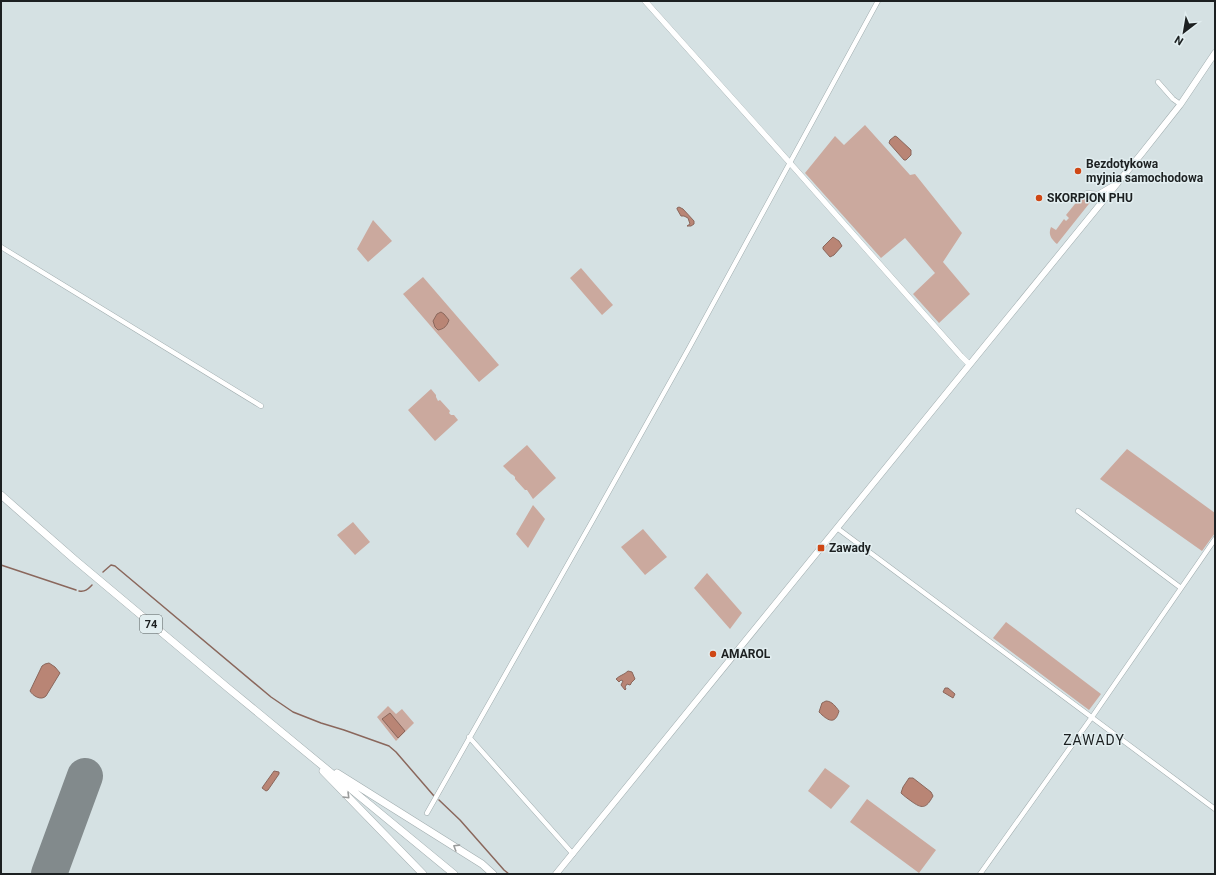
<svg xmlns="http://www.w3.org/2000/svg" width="1216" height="875" font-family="Roboto,sans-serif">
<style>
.green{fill:#cba99e}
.water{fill:#b98575;stroke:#8a675c}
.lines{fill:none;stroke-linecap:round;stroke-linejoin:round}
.stream{stroke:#8a675c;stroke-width:1.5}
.runway{stroke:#828a8c;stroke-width:36}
.minor-casing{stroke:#a0acae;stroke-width:5.5}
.tertiary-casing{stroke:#a0acae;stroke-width:6}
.secondary-casing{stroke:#a0acae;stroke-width:7}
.primary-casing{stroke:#a0acae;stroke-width:8}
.minor{stroke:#fff;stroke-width:4.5}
.tertiary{stroke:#fff;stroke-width:5.5}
.secondary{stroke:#fff;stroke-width:6}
.primary{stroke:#fff;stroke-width:7}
.oneway{stroke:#999b9b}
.poi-dot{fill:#cf4715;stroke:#e2eef0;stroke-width:1.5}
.labels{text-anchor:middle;stroke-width:3;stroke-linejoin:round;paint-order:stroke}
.shield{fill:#e2eef0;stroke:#575e5f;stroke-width:1}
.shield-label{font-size:11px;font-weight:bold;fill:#1c2021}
.poi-label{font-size:12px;font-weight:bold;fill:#1c2021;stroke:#e2eef0;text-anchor:start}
.quarter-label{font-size:14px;letter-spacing:1px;fill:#1c2021;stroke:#e2eef0}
</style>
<rect width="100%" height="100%" fill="#d5e1e3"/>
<!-- green -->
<path class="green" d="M865,125L910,175L915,174L962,233L943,262L970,294L939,323L913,294L935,273L905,238L881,258L805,173L835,136L844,145Z
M1085,198H1088L1092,200L1057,244C1051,239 1048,234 1051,227L1056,230L1064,219L1066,221L1069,218L1066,215L1079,199Z
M373,220L392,241L368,262L357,249Z
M581,268L613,305L602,315L570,278Z
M423,277L499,365L479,382L403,294Z
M431,389L436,395V397L438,401L440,400L450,411L449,413L451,415H454L458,420L435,441L408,410Z
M527,445L556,478L533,499L527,490H525L515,479V477L513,475L511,474L503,466Z
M1127,449L1215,513V533L1202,551L1100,479Z
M533,505L545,519L528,548L516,534Z
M353,522L370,542L355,555L337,535Z
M643,529L667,557L645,575L621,547Z
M707,573L742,613L730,629L694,588Z
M1006,622L1101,694L1089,710L993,638Z
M388,706L396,714L402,709L414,723L396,741L377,717Z
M825,768L850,786L831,809L808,791Z
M867,799L936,850L919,873L850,822Z"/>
<!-- water -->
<path class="water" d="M895,136L897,137L911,150V155L906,160H904L889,143L890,140Z
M679,207L683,209L694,221V224L691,226H687L690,224L688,218L684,216H681L677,209V208Z
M833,237L839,241L842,246L834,255L830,257L823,249V247Z
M441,312L444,314L449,320C447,326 444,329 438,330L435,327L433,321L437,314Z
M49,663L55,667L60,673L46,696C41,701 33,696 30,691L42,666L45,664Z
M628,671L632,672L635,679L631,683V684L630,685L627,684L625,687L626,689L625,690L621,685L623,681L621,680L619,682L616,679C620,675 624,675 628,671Z
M945,688H948L955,694L953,698L943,692Z
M826,701C832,701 836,707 839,711C835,726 827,720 819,712L822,703Z
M390,713L405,731L398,738L382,719Z
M274,771L279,772V774L268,790L266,791L262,788L264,785Z
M909,778H913L931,792L933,796C926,809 922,809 911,801C907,798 904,796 901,793L903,787Z"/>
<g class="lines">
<!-- stream -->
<path class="stream" d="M1,565L76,590
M103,572L111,565L115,566L271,697L293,712L321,723L344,730L389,746L396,752L434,796
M79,591C86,592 88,589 92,585
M439,800L460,820L504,870L509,874"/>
<!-- runway -->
<path class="runway" d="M49,874L85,776"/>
<defs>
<path id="minor" d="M1158,82L1173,99L1180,104
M1087,193L1098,194L1115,184
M1,247L261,406
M1078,511L1181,588
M837,528L1215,809
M469,737L573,854
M427,813L594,518L689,348L878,1
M980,874L1092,717L1215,539"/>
<path id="tertiary" d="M645,1L790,163L961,356L969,364"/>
<path id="secondary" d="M556,874L988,342L1142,153L1180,105L1215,53"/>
<path id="primary" d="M1,495L74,559L228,688L454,874
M323,771L423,874
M337,773L482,864L493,874"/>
</defs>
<!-- minor casing -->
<use href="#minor" class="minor-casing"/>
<!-- tertiary casing -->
<use href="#tertiary" class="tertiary-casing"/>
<!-- secondary casing -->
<use href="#secondary" class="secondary-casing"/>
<!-- primary casing -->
<use href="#primary" class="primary-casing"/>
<!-- minor -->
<use href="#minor" class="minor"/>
<!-- tertiary -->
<use href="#tertiary" class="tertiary"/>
<!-- secondary -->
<use href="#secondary" class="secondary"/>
<!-- primary -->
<use href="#primary" class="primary"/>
</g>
<!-- one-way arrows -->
<defs><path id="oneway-chevron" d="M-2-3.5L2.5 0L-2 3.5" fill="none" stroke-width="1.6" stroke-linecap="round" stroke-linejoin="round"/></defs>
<g class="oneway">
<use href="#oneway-chevron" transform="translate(347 796) rotate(45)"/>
<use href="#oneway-chevron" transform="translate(456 847) rotate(-148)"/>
</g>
<!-- markers -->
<g class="poi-dot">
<circle cx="1078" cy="171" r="4"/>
<circle cx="1039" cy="198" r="4"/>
<rect x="817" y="544" width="8" height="8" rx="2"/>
<circle cx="713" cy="654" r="4"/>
</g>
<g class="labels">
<!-- shield labels -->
<rect class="shield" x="140" y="615" width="22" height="18" rx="3"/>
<g class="shield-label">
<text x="151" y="628">74</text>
</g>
<!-- poi labels -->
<g class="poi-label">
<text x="1086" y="168">Bezdotykowa<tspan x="1086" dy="14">myjnia samochodowa</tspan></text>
<text x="1047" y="202">SKORPION PHU</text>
<text x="829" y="552">Zawady</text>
<text x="721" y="658">AMAROL</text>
</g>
<!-- quarter labels -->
<g class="quarter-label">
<text x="1094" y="745">ZAWADY</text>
</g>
</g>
<!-- border -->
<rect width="1216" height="875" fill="none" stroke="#1c2021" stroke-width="4"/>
<!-- north arrow -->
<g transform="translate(1184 32) rotate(211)" stroke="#e2eef0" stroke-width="3" paint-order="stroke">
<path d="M0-3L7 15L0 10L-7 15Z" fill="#1c2021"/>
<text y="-6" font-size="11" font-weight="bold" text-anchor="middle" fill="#1c2021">N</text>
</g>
</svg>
